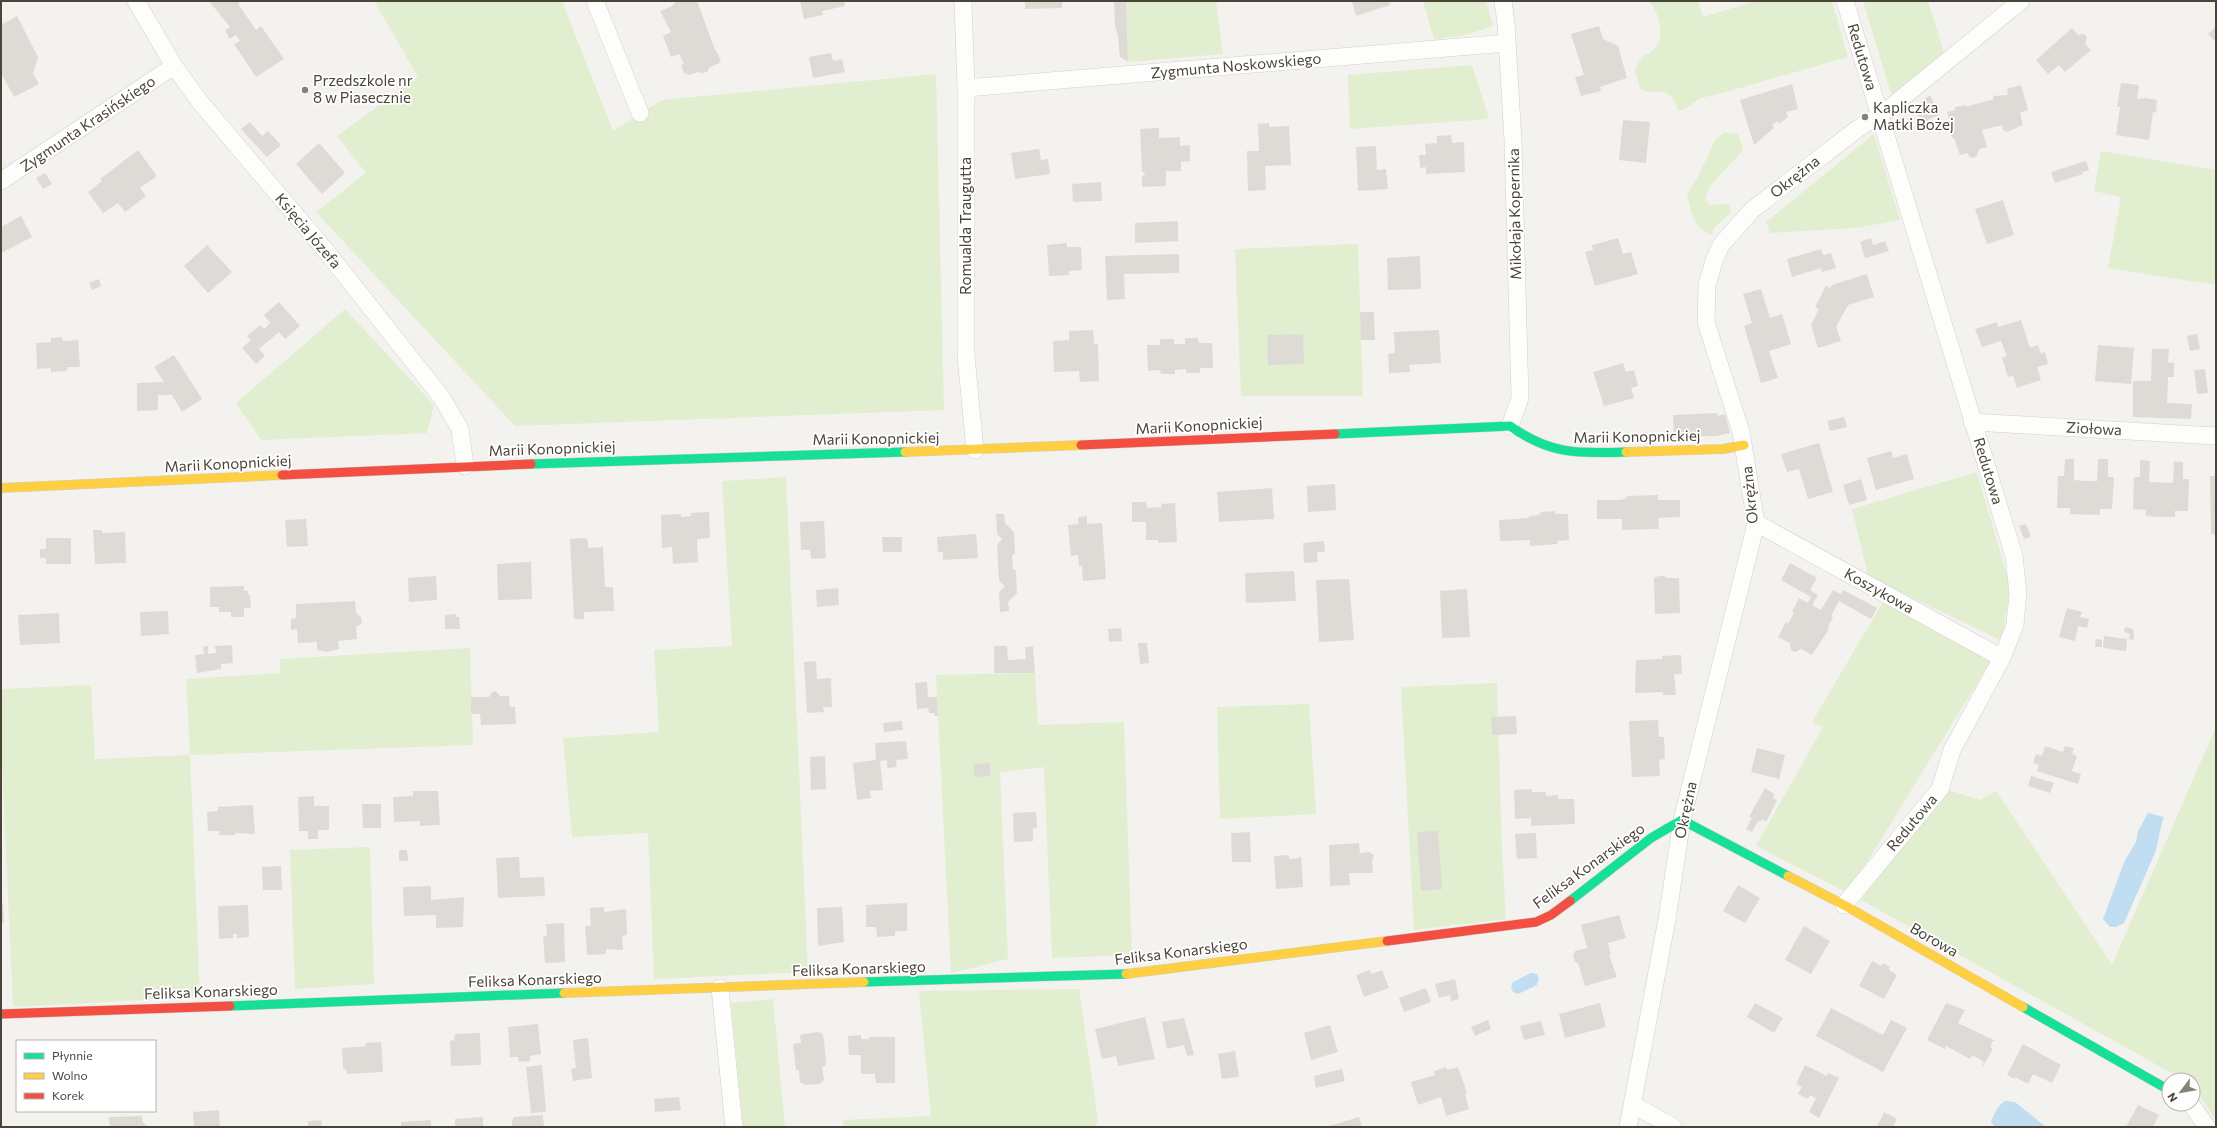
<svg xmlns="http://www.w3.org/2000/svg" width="2217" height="1128" font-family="Commissioner,sans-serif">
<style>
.green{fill:#e1eecf}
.water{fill:#c0ddf1}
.building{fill:#dedbd6}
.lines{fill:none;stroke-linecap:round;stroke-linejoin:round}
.street-casing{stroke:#d2d0cb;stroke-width:18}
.fast-casing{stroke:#d3cfc5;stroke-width:10}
.slow-casing{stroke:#d3cfc5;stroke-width:10}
.jam-casing{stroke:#d3cfc5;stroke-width:10}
.street{stroke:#fdfdfc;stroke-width:17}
.fast{stroke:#16e098;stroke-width:9}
.slow{stroke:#ffcf43;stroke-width:9}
.jam{stroke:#f24e42;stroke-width:9}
.poi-dot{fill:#868178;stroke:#fff;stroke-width:1.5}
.labels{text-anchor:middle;stroke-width:3.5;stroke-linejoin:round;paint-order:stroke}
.street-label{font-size:15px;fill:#4b4439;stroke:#fff}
.poi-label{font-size:15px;fill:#4b4439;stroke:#fff;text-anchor:start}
</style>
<rect width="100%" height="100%" fill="#f4f2ee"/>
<!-- green -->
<path class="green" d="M374,1H562L613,131L662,100L936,74L944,410L515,426L316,212L366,173L337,136L418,77Z
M1126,1H1216L1223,54L1128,62Z
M1423,1H1486L1493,26L1463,36L1434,39Z
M1649,1H1698L1703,17L1756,1H1832L1848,57L1726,92L1701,98L1683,110H1678L1673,98L1666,92H1645L1640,88L1635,69C1637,66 1639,62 1641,59C1645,54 1652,53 1656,47C1665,33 1659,13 1649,1Z
M1863,1H1928L1945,56L1892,97Z
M1472,65L1489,119L1350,129L1348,75Z
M1725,132L1738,134L1743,149C1731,167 1712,177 1705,198L1709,205L1728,204L1732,212L1715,227L1711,235C1692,225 1692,215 1687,195L1698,177L1715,140Z
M1874,134L1900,220L1856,228L1770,233L1766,222Z
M2101,151L2216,170V285L2108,268L2121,197L2094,191Z
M1358,244L1363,396H1241L1235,249Z
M345,309L434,405L427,433L261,440L236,403Z
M1977,472L2010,586L2002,641L1868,576L1852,509Z
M786,477L808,972L654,979L648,833L572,837L563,738L659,732L654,650L732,646L722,481Z
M1883,602L1990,662L1848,893L1756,846L1823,727L1812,722Z
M470,648L473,745L190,755L200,997L13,1007L1,743V689L91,685L95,759L190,755L186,679L280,673V659Z
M1035,673L1038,725L1124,722L1132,955L1052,958L1044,767L1000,772L1008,959L951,973L936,675Z
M1497,683L1502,850L1506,919L1414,930L1401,687Z
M1309,704L1316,814L1220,819L1217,707Z
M2216,727V1121L2193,1085V1080H2184L1861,900L1942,788L1980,800L1996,791L2112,965Z
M370,847L374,984L295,989L290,850Z
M1079,989L1098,1120L1095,1127H844L843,1120L931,1116L919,991Z
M773,999L785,1127H743L731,1003Z"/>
<!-- water -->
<path class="water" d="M2148,813L2164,817C2159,831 2159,840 2155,853L2124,923L2116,927H2110L2103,919L2125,860L2136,842L2138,831Z
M1531,973L1537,974L1539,979L1537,985L1518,994L1513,992L1511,987L1513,982Z
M2005,1101L2015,1102L2046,1127H1995L1991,1122C1994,1114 1997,1106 2005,1101Z"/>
<!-- building -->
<path class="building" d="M209,1H242L238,4L256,30L261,26L284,59L256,77L234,44L240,41L236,35L230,39L225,31L230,27Z
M676,1H697L715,50H716L721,62L709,68L707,72L702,73L698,72L689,75L684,73L681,65L684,64L679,54L671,57L663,36L671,32L660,11L672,6Z
M800,1H844L845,6L822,11L823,15L804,19Z
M1025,1H1062V8L1025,9Z
M1114,1H1126L1128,62L1120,57L1118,36L1115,25Z
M1352,1H1389L1390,5L1356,16Z
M17,16L38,57L33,73L39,84L14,97L1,73V25Z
M1599,26L1603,39L1618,46L1627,78L1600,87L1601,91L1581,96L1575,77L1584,75L1571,34Z
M2216,26V42L2208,34Z
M2072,28L2078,35L2084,34L2087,37L2085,44L2091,50L2065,72L2059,65L2048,74L2036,60Z
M831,53L833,61L842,59L845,72L813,78L809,57Z
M2121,83L2139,85L2137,99L2145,98L2157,100L2156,113L2153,112L2149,140L2116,135L2120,107H2117Z
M1792,84L1798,109L1786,112L1788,117L1779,124L1777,121L1772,125L1774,128L1754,145L1740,100Z
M2021,85L2028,110L2020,113L2023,125L2007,132L2003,130L2002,125L1982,130L1987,147L1979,149L1977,156L1971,158L1967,153L1960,155L1954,138H1952L1950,130L1952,129L1947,112L1955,110V107L1966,105V107L1994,99L1993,96L2008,95L2007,89Z
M1930,95L1939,115L1921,123L1915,107Z
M1623,120L1650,122L1646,163L1619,160Z
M250,122L262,136L268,131L281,145L267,157L241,129Z
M1269,123V127L1289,126L1291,165L1265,166L1266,190L1248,191L1247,151H1259L1258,124Z
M1159,128V138L1180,137V146L1190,145V161L1181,162V171H1166V186L1142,187V176L1145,175L1144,172H1142L1140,129Z
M1451,135L1452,143L1464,142L1465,172L1426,174V167L1420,168V165L1419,155H1426L1425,144L1437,143V136Z
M319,143L345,173L322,194L296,164Z
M1376,146L1377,170L1386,169L1388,189L1358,191L1356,147Z
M1039,149L1041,160L1048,159L1050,174L1015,179L1011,153Z
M138,150L157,176L140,188L146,196L125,212L118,203L103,213L88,192L102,181L100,179Z
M2086,161L2089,170L2082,172L2083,174L2055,183L2051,172Z
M45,173L52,184L43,189L36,178Z
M1101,182L1102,201L1073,202L1072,184Z
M2003,200L2014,235L1987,244L1975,209Z
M21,216L32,237L1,253V227Z
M1178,221V241L1135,243V223Z
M1618,238L1623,254L1631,252L1638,274L1595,286L1585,252L1593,250L1592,245Z
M1871,238L1873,245L1885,241L1889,251L1865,258L1860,242Z
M1067,243V247H1081L1082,270L1069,271V275L1049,276L1047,245Z
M207,245L232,272L208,293L184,266Z
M1821,249L1823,255L1831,253L1836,268L1822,272L1821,268L1792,277L1787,259Z
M1179,254V273L1124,274L1125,299L1107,300L1105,256Z
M1420,256L1421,289L1388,290L1387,258Z
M1867,274L1874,297L1848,305L1836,327L1841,341L1818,348L1811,325L1819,309L1815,307L1826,286L1830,288L1832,285Z
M99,279L101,286L92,290L89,283Z
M1761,289L1770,318L1782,314L1791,344L1769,351L1778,378L1761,383L1744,326L1752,323L1743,294Z
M279,302L300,326L285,339L279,332L259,349L265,356L256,364L242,348L251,340L247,336L260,325L264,329L270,323L264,315Z
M1360,312H1374L1375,340H1361Z
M2021,320L2030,348L2038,345L2041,354L2045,352L2048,364L2037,367L2041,380L2017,388L2013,376L2008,377L2002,358L2007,356L2001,341L1982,347L1975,329L1997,322L1998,327Z
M1093,330L1094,344H1098L1099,381L1080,382L1079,371L1054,372L1053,341L1069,340V331Z
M1439,330L1441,363L1409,365L1410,372L1389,373L1388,354L1395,353L1394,332Z
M1303,334L1304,364L1268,365L1267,335Z
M2197,334L2200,349L2190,351L2187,336Z
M62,337L63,341L78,340L80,367H67V371L51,372V368L37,369L36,343L51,342V338Z
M1185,338H1198L1199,343H1212L1213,368H1200V373H1186V369L1175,370V374H1161L1160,370L1148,371L1147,345H1160V339H1174V344H1185Z
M2098,345L2134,348L2131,384L2095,381Z
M2152,349H2169L2168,362L2174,363V377H2168L2167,403L2192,404L2191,419L2133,417V381H2151Z
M174,355L202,399L182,412L172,395H158V410L137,411V383L164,382L154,367Z
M1623,363L1626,372L1634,370L1638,386L1631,388L1634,398L1604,406L1593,372Z
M2205,369L2208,393L2197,394L2194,370Z
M1717,413V416L1725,414L1730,433L1717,436L1674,437L1673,415Z
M1844,417L1847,427L1830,431L1827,421Z
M1819,443L1833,492L1808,499L1799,469L1787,472L1781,454Z
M1891,451L1893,458L1907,454L1914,479L1876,490L1867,458Z
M2065,459H2074V480L2086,481H2097L2098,459H2108V477H2114L2112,509H2100V515L2070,514V508H2057L2058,476H2064Z
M2140,460L2150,461L2149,482L2173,483L2174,461L2183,462V479H2189L2188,511H2175V517H2160L2146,516V510L2133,509L2134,477H2140Z
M2210,476H2216V538L2214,534H2211Z
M1861,479L1867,500L1849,505L1843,485Z
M1335,484L1336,510L1308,512L1307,486Z
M1272,488L1274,519L1219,522L1217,492Z
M1658,495V500H1680V517L1658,518L1659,529L1622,530V519H1597V500H1620L1627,498L1626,496Z
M1132,502H1146L1147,508L1162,507L1161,504L1175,503L1177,542L1158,543V540H1146V522H1132Z
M1555,511V514H1568L1569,540L1557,541L1558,544L1530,546V540L1500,541L1499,520L1529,518V516L1539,515L1541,512Z
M709,512L710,538L697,539L698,562L673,564L672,547L662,548L661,515L681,514V517L691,516V513Z
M996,514H1004L1005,523L1014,532L1015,554L1012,555L1013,570H1016L1017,593L1008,602L1009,611L1000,612L999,592L1005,586L999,581L997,545L1002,539L997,534Z
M1087,516V524L1102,523L1106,579L1083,581L1082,566H1079L1078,555L1071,556L1068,525L1078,524V517Z
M306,519L308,546L287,547L285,520Z
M824,521L826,558L811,559L810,550H801L800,522Z
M2026,524L2031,537L2024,539L2019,526Z
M93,530H102V533L125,532L126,563L95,564Z
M976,534L978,558L943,560V552H938L937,537Z
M882,537H902V552H883Z
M46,538H71V564H46V558H40V549H46Z
M585,538L588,541V548L603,547L605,587H613L614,611L584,612V619H574L570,539Z
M1324,541L1325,552H1317L1318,562L1304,563L1303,543Z
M531,562L532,599L498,600L497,564Z
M1790,563L1817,578L1810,590L1818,595L1812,605L1821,610L1833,590L1841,594L1843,590L1877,608L1871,619L1839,601L1831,616L1833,617L1827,629H1829L1812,655L1801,649L1795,652L1791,650L1790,643L1778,637L1786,622L1788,624L1794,613L1792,612L1799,598L1808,603L1811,597L1781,580Z
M1294,571L1296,601L1246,603L1245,573Z
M436,576L437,600L409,602L408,578Z
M1659,576H1664L1667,578H1679L1680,613L1655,614L1654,578Z
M1349,579L1354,640L1319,642L1316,580Z
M244,586V591H248V595H250L251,608H244V617H231V612H219V607H210V587Z
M838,588L839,605L817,607L816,590Z
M1467,589L1470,637L1442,638L1440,591Z
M355,601L356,613L361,617L362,623L356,627L357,639L338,641L339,649L327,652L317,650V642L298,643L297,629L291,630V619L296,618V604Z
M2067,608L2082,612L2080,617L2089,619L2087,628L2078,626L2075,641L2059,637Z
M168,611L169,634L141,636L140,612Z
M59,613L60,643L20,645L18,615Z
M456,614V617H459L460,629H445V615Z
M2125,627L2133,629L2134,640L2129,639L2130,634L2124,632Z
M1121,628L1122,641L1109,642L1108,629Z
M2104,636L2127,639L2126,651L2103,648Z
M2096,639L2102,640V647H2095Z
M1138,643H1147L1149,663L1140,664Z
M232,645L233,663L221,664V669L197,673L195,655L204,654L203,647L208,646V654L216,653L215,646Z
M994,646H1007L1008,660L1026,659L1025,647L1033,646L1035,673H994Z
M1681,655L1682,674H1674L1676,695H1663V692L1635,693L1636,660L1662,659V656Z
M816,661L817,679L831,678L832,707H823L824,712L807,713L804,662Z
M927,682L928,697H937L938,716H935L934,713H929L928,708L917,709L915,683Z
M496,691L500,696H509L510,707H515L516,724L481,725L480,714H471V697H489L492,692Z
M1516,716L1517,734L1492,735L1491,717Z
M1658,720L1659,737H1664L1665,759L1659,760L1660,776L1632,777L1629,721Z
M902,721L903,730L884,732L883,723Z
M906,741L908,759L896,760L897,767L887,768V760L880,761L883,790L870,791L871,798L857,800L853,763L876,760L875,743Z
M2045,746L2063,752L2065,746L2074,748L2072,754L2077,756L2072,771L2081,774L2078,784L2037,771L2039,765L2033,763L2036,754L2042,756Z
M1757,748L1785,755L1779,779L1751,772Z
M825,756L826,789L811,790L810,757Z
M990,763V776L974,777V764Z
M2031,776L2054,783L2050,793L2028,786Z
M1765,788L1774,794L1773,798L1777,801L1766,822L1762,819L1760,822L1758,821L1752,832L1746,829L1752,818L1749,817Z
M1532,789V792H1546V796L1558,795V799H1574L1575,824L1531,826V818L1515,819L1514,790Z
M413,791H438L440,825L420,826V821L394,822L393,797L413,796Z
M314,796V806H329V830H318V839H308V831H299L298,797Z
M362,804H381V828H363Z
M253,805L255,834L235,833V835H219V831H208L207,812L218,811V807Z
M1036,812L1037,828H1033V841L1014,842L1013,813Z
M1438,831L1442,889L1421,891L1417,832Z
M1250,832L1251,862H1232L1231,833Z
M1536,833L1537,858L1517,859L1515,834Z
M1359,843L1360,853L1369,852L1374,855L1372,862L1373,873H1349L1350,885L1330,886L1329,845Z
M399,850H407L408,861H399Z
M1289,855V859L1300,858L1301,855L1303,887L1276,889L1274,856Z
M519,857L520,878L544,877L545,896L498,898L496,858Z
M281,866L282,890H263L262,867Z
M1738,885L1760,898L1745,923L1723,911Z
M431,886V900L464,897L463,927L436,928V915L404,916L403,887Z
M1,903H3L4,923H1Z
M907,903V931H895V936L877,937L876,927H866V905Z
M248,905L249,937L237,938V934H233V938L219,939L218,906Z
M604,907V912L626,909L627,935L622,936L623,950L606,949V954L587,955L585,926H591L590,908Z
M842,907L844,942L818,946L817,908Z
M1619,915L1626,938L1608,943L1611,955H1609L1617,977L1585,986L1578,963L1575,962L1573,955L1575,951L1587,948L1581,925Z
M564,923L565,962L545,963L543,936H547L546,924Z
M1804,926L1830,941L1811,974L1785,960Z
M1872,961L1881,966L1883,963L1890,967L1889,970L1897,975L1884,999L1859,986Z
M1370,970L1371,974L1382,970L1389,988L1364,997L1356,975Z
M1455,979L1459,999L1451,1001L1450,995L1439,998L1435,984Z
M1426,988L1431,1002L1404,1012L1399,998Z
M1600,1003L1606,1027L1565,1038L1559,1014Z
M1755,1003L1783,1018L1774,1033L1747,1017Z
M1946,1003L1965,1010L1958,1023L1996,1041H1993L1990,1047L1993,1048L1984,1065H1982L1984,1062L1972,1055L1970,1059L1946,1046L1945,1049L1927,1040Z
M1831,1008L1883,1035L1891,1020L1907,1028L1883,1072L1816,1036Z
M1145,1017L1155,1059L1118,1066L1116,1056L1102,1059L1095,1029Z
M1184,1018L1194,1055L1187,1056L1184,1045L1167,1049L1162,1022Z
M1488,1020L1491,1029L1475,1036L1471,1027Z
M1541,1021L1545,1035L1524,1040L1520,1026Z
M538,1024L541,1054L530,1056V1061L519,1062L518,1057H510L508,1027Z
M1330,1025L1338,1052L1311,1060L1304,1033Z
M817,1032L822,1033L824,1040L826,1062L825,1066L822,1067L824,1080L820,1084L805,1085L800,1082L799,1070H796L793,1044L801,1043L800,1035Z
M480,1033L481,1065L451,1066L450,1041L454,1040L455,1034Z
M861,1035V1039H869V1037H895V1083H876L875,1074H861V1055H849L848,1036Z
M588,1038L592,1078L573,1081L571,1069L576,1068L573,1040Z
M381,1042L383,1072L347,1074L346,1069H343L342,1048L366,1046L365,1043Z
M2023,1044L2061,1065L2052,1083L2033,1074L2028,1084L2015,1077L2014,1079L2007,1075Z
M1235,1051L1239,1077L1222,1079L1218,1054Z
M542,1065L546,1112L531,1113L526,1067Z
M1805,1065L1827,1076L1828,1073L1839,1078L1819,1118L1809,1112L1816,1098L1810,1095L1808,1099L1798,1094L1802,1087L1796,1084Z
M1446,1067L1447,1070L1458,1067L1467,1093L1465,1094L1469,1109L1446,1116L1441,1097L1418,1105L1411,1082L1435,1075L1434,1071Z
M1342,1069L1345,1081L1316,1088L1314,1076Z
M679,1097L681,1110L655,1112L654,1099Z
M2138,1105L2159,1115L2153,1127H2126Z
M219,1110L220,1127H194L193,1112Z
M1884,1112L1897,1119L1893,1127H1877Z
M543,1115L544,1127H512V1121L514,1117Z
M142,1116V1121L147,1127H110L109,1117Z
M483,1117V1127H455V1119Z
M1359,1117L1362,1127H1326Z
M321,1120L322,1127H308V1121Z
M431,1120V1127H401V1122Z"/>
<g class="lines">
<defs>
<path id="street" d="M136,1L174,66L200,102L326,251L442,398L460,429L465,466
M595,1L640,113
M963,1L966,88V356L975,450
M1503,1L1506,23L1513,141L1520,398L1510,426
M966,88L1507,43
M1,181L174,66
M1972,422L2216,436
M1756,523L2002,658
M1844,905L1940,789L1952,750L2002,658L2015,625L2018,593L2014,556L1845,1
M720,988L734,1127
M2191,1104L2207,1127
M1634,1105L1673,1127
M1628,1127L1667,919L1682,820L1756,523L1741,432L1706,322L1707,285L1714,261L1721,245L1752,210L1856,130L1892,106L2021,1"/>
<path id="fast" d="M1335,434L1510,426C1551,455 1577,453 1626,452
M531,464L905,452
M1570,901L1651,838L1682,820L1788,876
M864,982L1126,974
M230,1006L564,993
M2023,1007L2169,1090"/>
<path id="slow" d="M905,452L1081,445
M1626,452L1723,449L1744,445
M1,488L282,475
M1788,876L1844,905L2023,1007
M1126,974L1387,941
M564,993L864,982"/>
<path id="jam" d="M1081,445L1335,434
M282,475L531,464
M1387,941L1536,922L1551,915L1570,901
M1,1014L230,1006"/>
</defs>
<!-- street casing -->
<use href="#street" class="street-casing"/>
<!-- fast casing -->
<use href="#fast" class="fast-casing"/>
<!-- slow casing -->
<use href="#slow" class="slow-casing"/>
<!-- jam casing -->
<use href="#jam" class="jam-casing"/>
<!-- street -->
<use href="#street" class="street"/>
<!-- fast -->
<use href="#fast" class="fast"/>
<!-- slow -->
<use href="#slow" class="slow"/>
<!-- jam -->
<use href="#jam" class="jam"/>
</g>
<!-- markers -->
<g class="poi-dot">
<circle cx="305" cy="90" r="4"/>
<circle cx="1865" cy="117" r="4"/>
</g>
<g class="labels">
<!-- street labels -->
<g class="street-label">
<text transform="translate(1862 57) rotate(73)" y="5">Redutowa</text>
<text transform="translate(1236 66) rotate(-5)" y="5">Zygmunta Noskowskiego</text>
<text transform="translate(88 124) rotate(-34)" y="5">Zygmunta Krasińskiego</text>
<text transform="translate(1795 177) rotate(-38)" y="5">Okrężna</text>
<text transform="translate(1515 214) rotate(-91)" y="5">Mikołaja Kopernika</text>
<text transform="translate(966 226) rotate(-90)" y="5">Romualda Traugutta</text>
<text transform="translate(308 231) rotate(50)" y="5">Księcia Józefa</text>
<text transform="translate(1199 426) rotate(-3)" y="5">Marii Konopnickiej</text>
<text transform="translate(2094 429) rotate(3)" y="5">Ziołowa</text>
<text transform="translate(1637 437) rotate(-1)" y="5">Marii Konopnickiej</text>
<text transform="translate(876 439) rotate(-1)" y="5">Marii Konopnickiej</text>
<text transform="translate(552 449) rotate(-2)" y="5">Marii Konopnickiej</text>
<text transform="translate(228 464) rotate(-3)" y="5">Marii Konopnickiej</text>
<text transform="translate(1988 471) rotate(73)" y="5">Redutowa</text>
<text transform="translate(1750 495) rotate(-96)" y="5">Okrężna</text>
<text transform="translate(1879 591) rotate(29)" y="5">Koszykowa</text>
<text transform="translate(1686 810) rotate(-78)" y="5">Okrężna</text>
<text transform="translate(1912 823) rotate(-50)" y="5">Redutowa</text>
<text transform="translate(1589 866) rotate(-36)" y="5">Feliksa Konarskiego</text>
<text transform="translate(1934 940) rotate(30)" y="5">Borowa</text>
<text transform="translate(1181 952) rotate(-7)" y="5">Feliksa Konarskiego</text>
<text transform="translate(859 969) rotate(-2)" y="5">Feliksa Konarskiego</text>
<text transform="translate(535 980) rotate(-2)" y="5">Feliksa Konarskiego</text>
<text transform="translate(211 992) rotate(-2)" y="5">Feliksa Konarskiego</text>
</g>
<!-- poi labels -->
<g class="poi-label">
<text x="313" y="86">Przedszkole nr<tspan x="313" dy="17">8 w Piasecznie</tspan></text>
<text x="1873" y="113">Kapliczka<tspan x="1873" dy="17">Matki Bożej</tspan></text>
</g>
</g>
<!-- border -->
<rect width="2217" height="1128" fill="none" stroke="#4b4439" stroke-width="4"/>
<!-- legend -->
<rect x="16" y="1040" width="140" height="72" fill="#ffffff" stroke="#b7b4b0"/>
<rect x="24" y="1053" width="20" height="6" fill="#16e098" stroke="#b7b4b0"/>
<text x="52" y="1060" font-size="12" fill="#4b4439">Płynnie</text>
<rect x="24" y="1073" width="20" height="6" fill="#ffcf43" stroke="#b7b4b0"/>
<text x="52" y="1080" font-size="12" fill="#4b4439">Wolno</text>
<rect x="24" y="1093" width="20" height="6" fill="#f24e42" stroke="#b7b4b0"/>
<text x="52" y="1100" font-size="12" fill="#4b4439">Korek</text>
<!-- north arrow -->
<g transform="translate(2181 1092) rotate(238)"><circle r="19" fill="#ffffff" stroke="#b7b4b0"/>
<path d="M0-3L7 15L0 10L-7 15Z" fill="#868178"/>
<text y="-6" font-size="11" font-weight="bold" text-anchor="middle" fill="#4b4439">N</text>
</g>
</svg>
